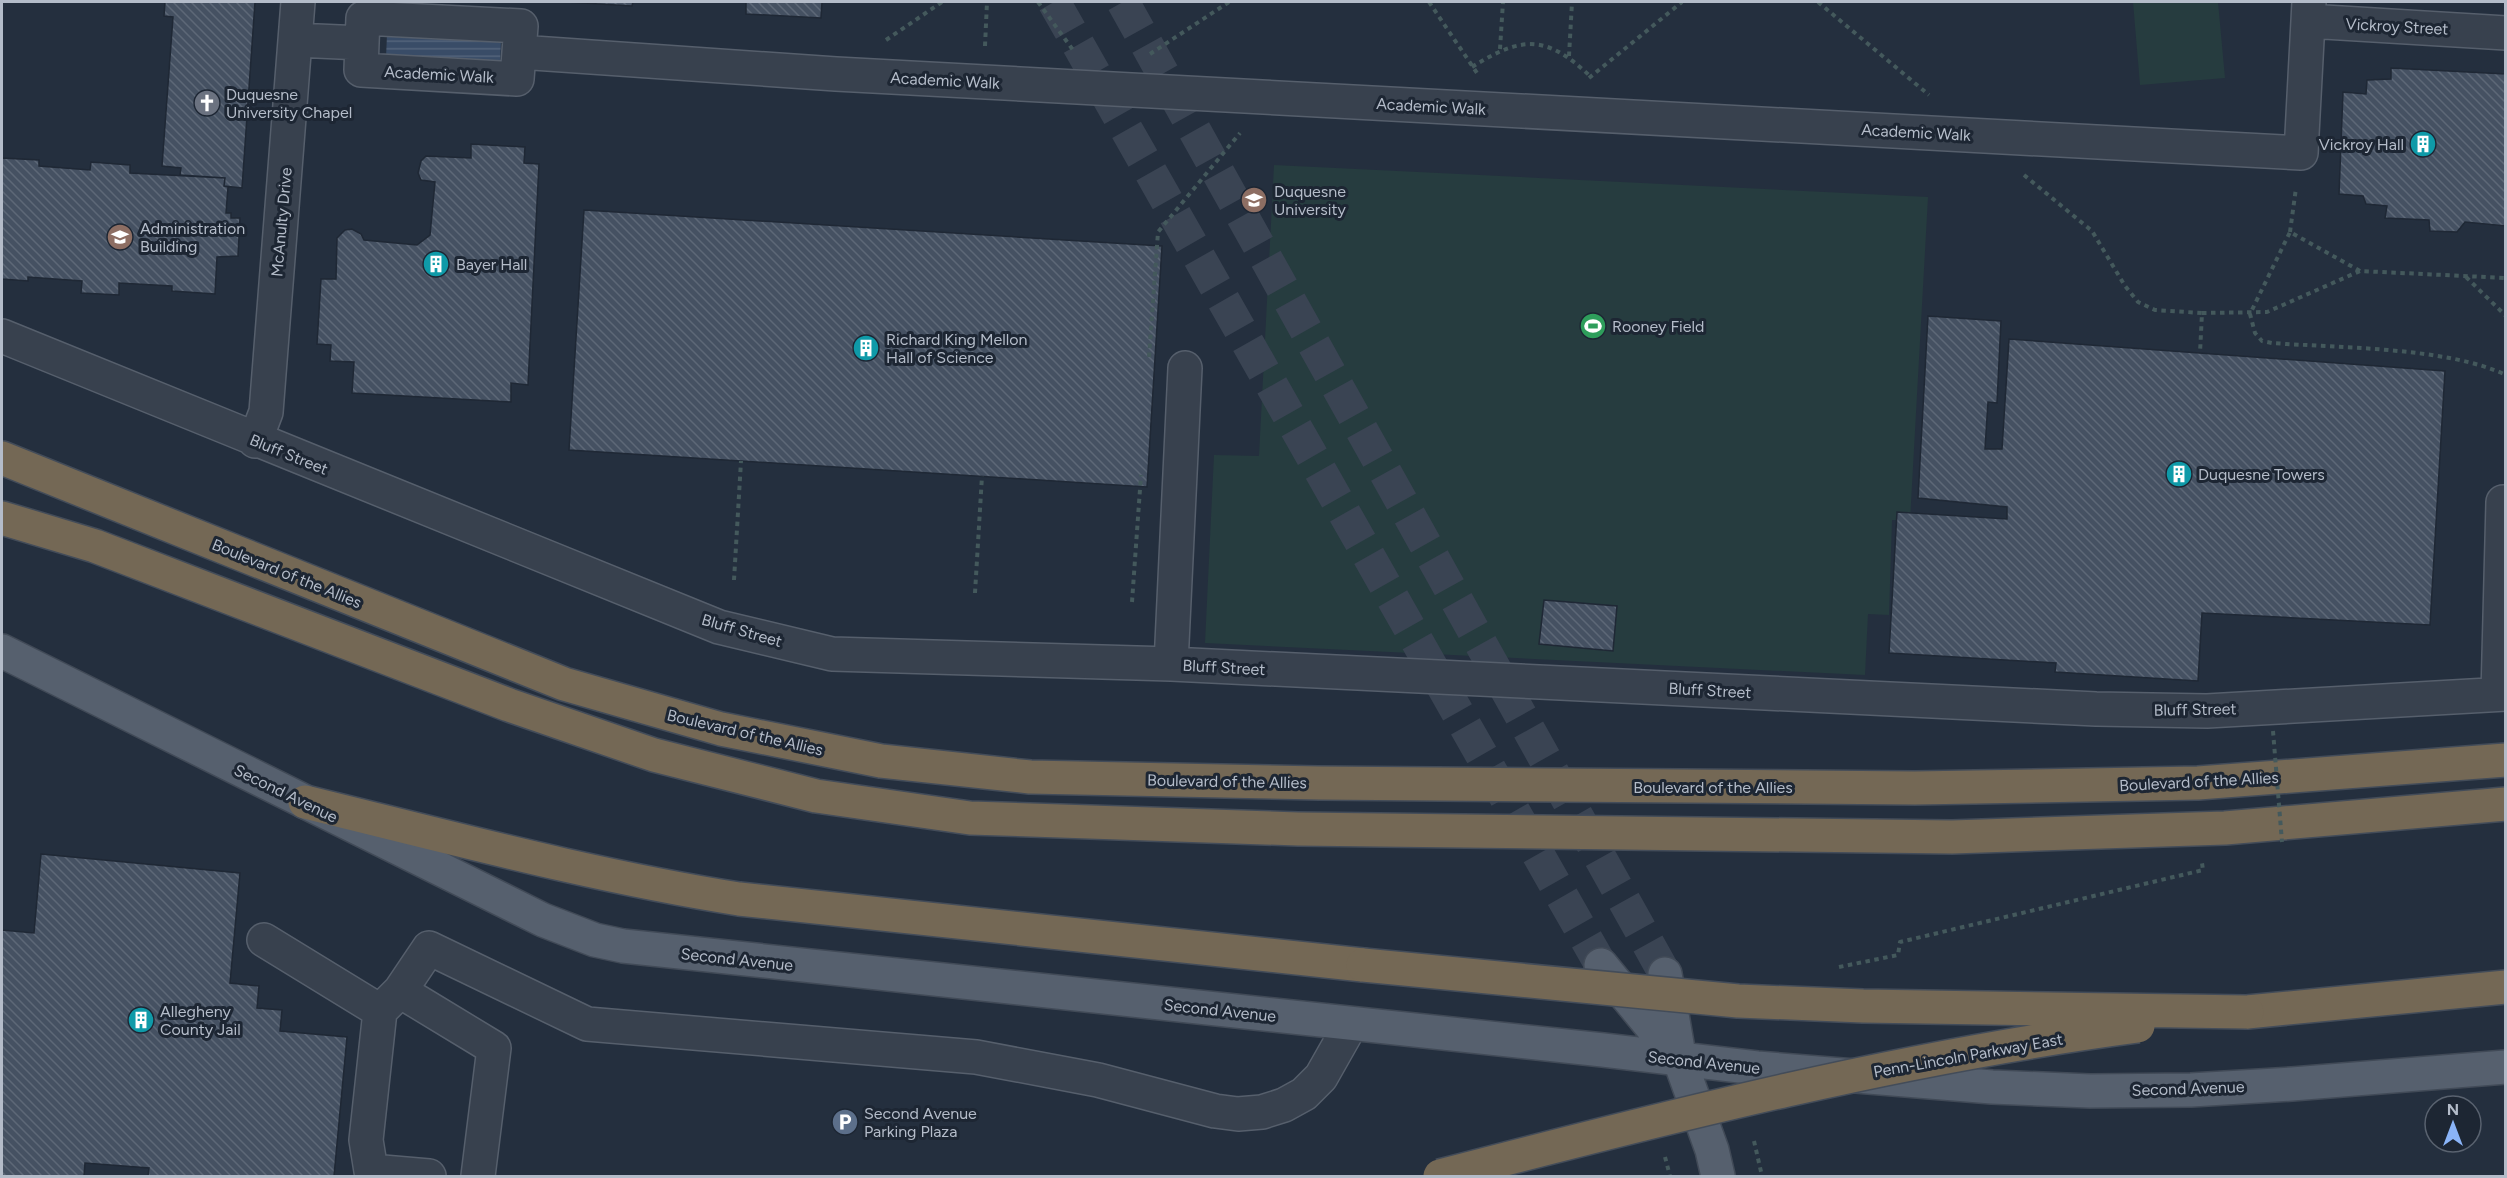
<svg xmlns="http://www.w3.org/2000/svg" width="2507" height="1178" font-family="Figtree,sans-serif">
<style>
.garden{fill:#263c3f}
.water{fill:url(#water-rules)}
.building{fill:url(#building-back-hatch);stroke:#1f2835;stroke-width:1.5}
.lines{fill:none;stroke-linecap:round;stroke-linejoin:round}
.major-tunnel{stroke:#3a4453;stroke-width:33;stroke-dasharray:33 16;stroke-linecap:butt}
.minor-casing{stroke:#565f6c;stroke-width:36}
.major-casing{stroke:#414a57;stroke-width:36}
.highway-casing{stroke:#434c59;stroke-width:36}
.path{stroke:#44595c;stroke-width:4;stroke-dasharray:4.5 4.5;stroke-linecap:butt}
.minor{stroke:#38414e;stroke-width:33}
.major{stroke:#56606e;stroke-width:33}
.highway{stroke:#746855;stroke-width:33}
.highway-bridge-casing{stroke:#434c59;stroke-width:36;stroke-linecap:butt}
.path-bridge{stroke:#44595c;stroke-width:4;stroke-dasharray:4.5 4.5;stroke-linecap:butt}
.highway-bridge{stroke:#746855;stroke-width:33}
.labels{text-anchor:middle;stroke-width:6;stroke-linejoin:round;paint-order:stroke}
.street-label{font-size:16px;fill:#b4bcc9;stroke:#1d2633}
.poi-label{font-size:16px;fill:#b4bcc9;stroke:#1d2633;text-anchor:start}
</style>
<defs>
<pattern id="water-rules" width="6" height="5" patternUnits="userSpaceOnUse" patternTransform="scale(1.5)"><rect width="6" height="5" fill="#394c67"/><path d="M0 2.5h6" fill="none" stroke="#53647b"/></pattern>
<pattern id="building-back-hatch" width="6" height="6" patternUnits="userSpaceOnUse" patternTransform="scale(1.5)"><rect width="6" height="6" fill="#455162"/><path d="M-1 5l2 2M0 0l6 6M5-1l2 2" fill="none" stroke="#5d6877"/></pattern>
</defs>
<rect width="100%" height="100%" fill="#242f3e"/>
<!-- garden -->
<path class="garden" d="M2133,2H2218L2225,78L2140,85Z
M1274,165L1928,197L1910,521L1892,520L1889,615L1868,614L1865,675L1205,643L1214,455L1259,456Z"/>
<!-- water -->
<path class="water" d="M387,34L501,40L500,65L386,59Z"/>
<!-- building -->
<path class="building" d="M165,2H255L242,188L224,186L225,178L180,175L181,168L162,166L173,17L164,16Z
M567,2H633L632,6Z
M746,2H822L821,18L746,14Z
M2391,68L2506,74V226L2465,222L2457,232L2430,231L2429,220L2385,218L2387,206L2366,204L2363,196L2339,194L2343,92L2366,94L2367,80L2391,79Z
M471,144L525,147L524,163L539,164L528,385L511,383V402L352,393L354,362L330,361L331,345L317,344L321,279H336L337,238L345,230L352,229L361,234L364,240L417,245L430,235L435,182L421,180L418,173L421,161L426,156L471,158Z
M2,158L39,160V166L90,170L91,162L130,165V173L225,178L224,186L228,187L226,213H231V218H240L238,256L217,257L215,294L172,291V286L119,283V295L81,293L82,281L28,277V281L2,279Z
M584,210L1162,246L1147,487L569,450Z
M1928,316L2001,321L1997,403L1988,402L1985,449H2002L2009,339L2445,371L2430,625L2202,613L2198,681L2055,672L2056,663L1889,653L1897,512L2007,519V507L1918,498Z
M1544,600L1617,606L1613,651L1539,644Z
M41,854L240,873L230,983L259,986L257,1008L282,1010L280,1031L347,1037L334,1176H148L149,1168L85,1163L84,1176H2V930L34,933Z"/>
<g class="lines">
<!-- major-tunnel -->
<path class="major-tunnel" d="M1054,2L1601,965
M1123,2L1665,974"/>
<defs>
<path id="minor" d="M2309,2L2308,21L2506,33
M295,40L362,43L363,18L521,26L519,52L836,74L2301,153L2308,21
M362,43L361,70L517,79L519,52
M2,336L719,627L832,654L1171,664L2096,709L2207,711L2506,694
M255,441L266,412L298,2
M1171,664L1185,368
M2498,694L2503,502
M264,940L380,1011
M400,991L494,1048L478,1176
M429,1176L371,1171L366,1140L380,1011L400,991L429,948L587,1024L976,1057L1098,1080L1215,1111L1238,1114L1262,1112L1284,1105L1304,1094L1321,1077L1351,1024"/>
<path id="major" d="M2,651L543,920L595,940L623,946L1603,1050L1757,1068L1992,1087L2090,1091L2191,1090L2292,1084L2506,1067
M1601,965L1679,1060
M1665,974L1680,1061L1712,1150L1718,1176"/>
<path id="highway" d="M2,458L564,684L721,729L881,761L1030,777L1319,783L1915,788L2198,783L2506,760
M2,518L95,546L509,705L654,755L816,796L970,818L1298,829L1952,837L2225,828L2506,804
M305,802C449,837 593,876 739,899L1363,965
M2247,1012L2506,987"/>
</defs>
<!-- minor casing -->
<use href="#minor" class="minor-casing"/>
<!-- major casing -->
<use href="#major" class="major-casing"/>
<!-- highway casing -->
<use href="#highway" class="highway-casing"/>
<!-- path -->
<path class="path" d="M1038,2L1073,50
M1429,2L1477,73
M1818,2L1929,95
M886,40L942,2
M985,46L987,2
M1500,49L1503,2
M1150,54L1229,2
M1569,56L1572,2
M1472,67C1523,35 1547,35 1591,77
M1589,78L1682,2
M2024,175L2092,231L2125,286L2138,302L2155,310L2202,313L2200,353
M2290,232L2296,188
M2360,271L2290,232L2250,314L2255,333L2262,341L2272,343C2339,348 2447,347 2506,375
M2466,277L2506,316
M2202,313L2267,312L2360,271L2506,278
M1149,357L1158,232L1240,133
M734,580L741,461
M975,593L982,476
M1132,602L1141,475
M1839,967L1898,955L1900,942L2203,870L2202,863
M1754,1141L1762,1176
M1665,1157L1670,1176"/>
<!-- minor -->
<use href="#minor" class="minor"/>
<!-- major -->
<use href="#major" class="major"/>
<!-- highway -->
<use href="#highway" class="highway"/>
<defs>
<path id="highway-bridge" d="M1363,965L1738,1001L1863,1006L2247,1012
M1440,1176C1670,1116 1902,1057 2138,1026"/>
</defs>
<!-- highway-bridge casing -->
<use href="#highway-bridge" class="highway-bridge-casing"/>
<!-- path-bridge -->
<path class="path-bridge" d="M2273,731L2282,842"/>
<!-- highway-bridge -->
<use href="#highway-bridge" class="highway-bridge"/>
</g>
<!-- icons -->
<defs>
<symbol id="church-disc" viewBox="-11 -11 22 22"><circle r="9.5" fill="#6b7280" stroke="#1d2633"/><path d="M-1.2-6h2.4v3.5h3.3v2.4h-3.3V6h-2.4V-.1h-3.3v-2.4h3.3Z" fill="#fff"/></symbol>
<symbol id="building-disc" viewBox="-11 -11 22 22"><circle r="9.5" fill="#0f9aa8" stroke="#1d2633"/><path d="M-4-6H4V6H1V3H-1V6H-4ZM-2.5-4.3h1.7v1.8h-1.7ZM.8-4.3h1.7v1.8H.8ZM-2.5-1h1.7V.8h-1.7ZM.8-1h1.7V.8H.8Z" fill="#fff"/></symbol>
<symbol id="university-disc" viewBox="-11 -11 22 22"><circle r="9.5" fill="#8d6e63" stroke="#1d2633"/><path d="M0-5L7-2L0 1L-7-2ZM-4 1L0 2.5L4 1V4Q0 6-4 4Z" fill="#fff"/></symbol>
<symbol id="stadium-disc" viewBox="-11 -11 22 22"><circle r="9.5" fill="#2e9e5b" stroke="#1d2633"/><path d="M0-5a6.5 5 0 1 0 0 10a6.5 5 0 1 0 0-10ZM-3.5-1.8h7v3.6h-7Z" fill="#fff"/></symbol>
<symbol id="parking-disc" viewBox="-11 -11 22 22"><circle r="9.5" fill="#5c6f8a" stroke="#1d2633"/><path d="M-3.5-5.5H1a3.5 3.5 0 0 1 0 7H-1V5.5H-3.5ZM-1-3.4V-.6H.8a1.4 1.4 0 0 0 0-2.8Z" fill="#fff"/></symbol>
</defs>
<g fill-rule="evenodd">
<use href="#church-disc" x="192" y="88" width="30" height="30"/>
<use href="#building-disc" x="2408" y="129" width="30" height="30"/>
<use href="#university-disc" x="1239" y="185" width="30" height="30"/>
<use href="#university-disc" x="105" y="222" width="30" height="30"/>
<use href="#building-disc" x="421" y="249" width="30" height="30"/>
<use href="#stadium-disc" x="1578" y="311" width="30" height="30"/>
<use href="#building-disc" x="851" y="333" width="30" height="30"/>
<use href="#building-disc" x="2164" y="459" width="30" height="30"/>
<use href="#building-disc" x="126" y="1005" width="30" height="30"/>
<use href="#parking-disc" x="830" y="1107" width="30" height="30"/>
</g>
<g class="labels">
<!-- street labels -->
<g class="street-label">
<text transform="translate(2397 26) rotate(3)" y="6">Vickroy Street</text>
<text transform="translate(439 74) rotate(3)" y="6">Academic Walk</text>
<text transform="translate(945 80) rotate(3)" y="6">Academic Walk</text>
<text transform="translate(1431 106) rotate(3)" y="6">Academic Walk</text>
<text transform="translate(1916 132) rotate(3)" y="6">Academic Walk</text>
<text transform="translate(281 222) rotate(-85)" y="6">McAnulty Drive</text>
<text transform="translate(289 454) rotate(22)" y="6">Bluff Street</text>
<text transform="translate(287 573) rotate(22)" y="6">Boulevard of the Allies</text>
<text transform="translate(742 630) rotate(16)" y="6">Bluff Street</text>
<text transform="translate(1224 667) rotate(3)" y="6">Bluff Street</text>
<text transform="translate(1710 690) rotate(3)" y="6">Bluff Street</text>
<text transform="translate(2195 709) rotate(-1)" y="6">Bluff Street</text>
<text transform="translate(745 732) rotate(13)" y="6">Boulevard of the Allies</text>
<text transform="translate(1227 781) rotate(1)" y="6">Boulevard of the Allies</text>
<text transform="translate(2199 781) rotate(-3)" y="6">Boulevard of the Allies</text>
<text x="1713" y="793">Boulevard of the Allies</text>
<text transform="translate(286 793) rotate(26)" y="6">Second Avenue</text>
<text transform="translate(737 959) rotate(6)" y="6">Second Avenue</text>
<text transform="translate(1220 1010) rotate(6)" y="6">Second Avenue</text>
<text transform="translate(1968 1055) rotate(-10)" y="6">Penn-Lincoln Parkway East</text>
<text transform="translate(1704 1062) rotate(6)" y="6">Second Avenue</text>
<text transform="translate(2188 1088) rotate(-2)" y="6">Second Avenue</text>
</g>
<!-- poi labels -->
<g class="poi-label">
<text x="226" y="100">Duquesne<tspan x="226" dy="18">University Chapel</tspan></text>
<text x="2404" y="150" text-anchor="end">Vickroy Hall</text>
<text x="1274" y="197">Duquesne<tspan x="1274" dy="18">University</tspan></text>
<text x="140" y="234">Administration<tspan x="140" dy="18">Building</tspan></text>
<text x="456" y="270">Bayer Hall</text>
<text x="1612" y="332">Rooney Field</text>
<text x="886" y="345">Richard King Mellon<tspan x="886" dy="18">Hall of Science</tspan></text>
<text x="2198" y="480">Duquesne Towers</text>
<text x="160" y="1017">Allegheny<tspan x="160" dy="18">County Jail</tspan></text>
<text x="864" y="1119">Second Avenue<tspan x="864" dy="18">Parking Plaza</tspan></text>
</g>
</g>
<!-- border -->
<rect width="2507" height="1178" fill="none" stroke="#b4bcc9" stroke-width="6"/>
<!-- north arrow -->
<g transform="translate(2453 1124)"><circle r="28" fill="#1d2633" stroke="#59626f" stroke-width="1.5"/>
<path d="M0-4.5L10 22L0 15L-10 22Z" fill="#8ab4f8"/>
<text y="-9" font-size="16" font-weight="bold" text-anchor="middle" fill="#b4bcc9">N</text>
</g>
</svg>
